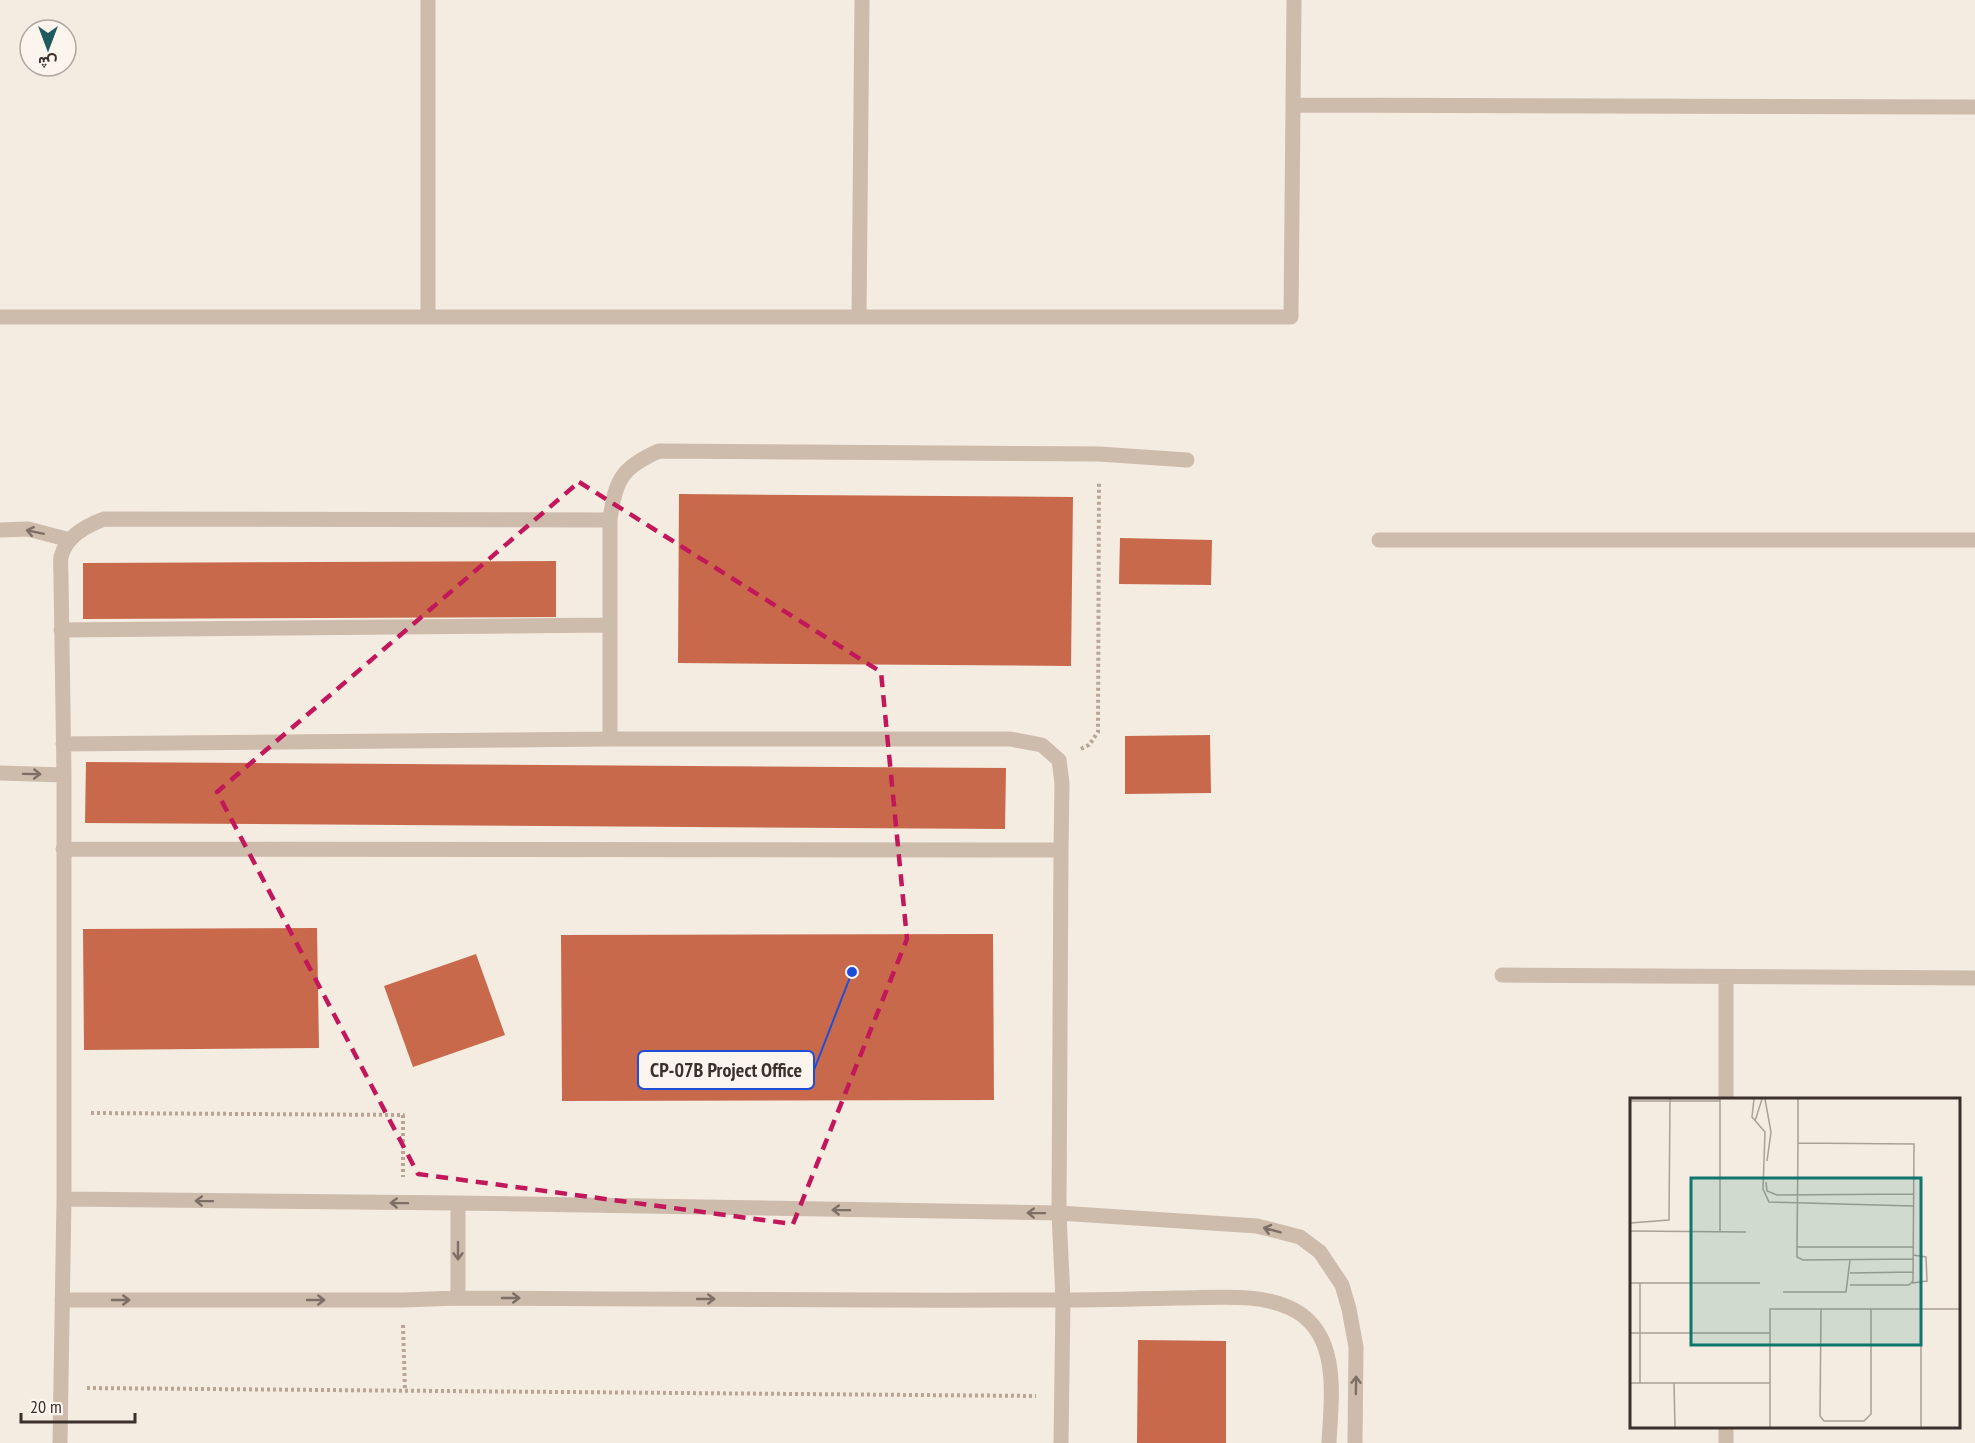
<svg xmlns="http://www.w3.org/2000/svg" width="1975" height="1443" font-family="'PT Sans Narrow',Vazirmatn,sans-serif">
<style>
.building{fill:#c8694b}
.lines{fill:none;stroke-linecap:round;stroke-linejoin:round}
.path{stroke:#b9a596;stroke-width:4;stroke-dasharray:3 3;stroke-linecap:butt}
.lane{stroke:#cdbbac;stroke-width:15}
.street{stroke:#cdbbac;stroke-width:15}
.oneway{stroke:#7d6f65}
.marked{fill:none;stroke:#c2185b;stroke-width:4.5;stroke-dasharray:12 8;stroke-linejoin:round}
.inset-road{fill:none;stroke:#aaa098;stroke-width:1.5}
.view{fill:#0f766e;fill-opacity:0.15;stroke:#0f766e;stroke-width:3}
.inset-edge{fill:none;stroke:#3b302b;stroke-width:3}
.leader{fill:none;stroke:#1d4ed8;stroke-width:2}
.callout-dot{fill:#1d4ed8;stroke:#fbf5ee;stroke-width:2}
.callout{fill:#fbf5ee;stroke:#1d4ed8;stroke-width:2}
.callout-label{font-size:20px;text-anchor:middle;font-weight:bold;fill:#3b302b}
</style>
<rect width="100%" height="100%" fill="#f4ebe1"/>
<!-- building -->
<path class="building" d="M679,494L1073,497L1071,666L678,663Z
M1120,538L1212,540L1211,585L1119,584Z
M556,561V617L83,619V563Z
M1210,735L1211,793L1125,794V736Z
M86,762L1006,768L1005,829L85,823Z
M317,928L319,1048L84,1050L83,929Z
M993,934L994,1100L562,1101L561,935Z
M476,954L505,1035L413,1067L384,986Z
M1138,1340L1226,1341V1443H1137Z"/>
<g class="lines">
<!-- path -->
<path class="path" d="M1081,749L1089,745L1098,732L1099,482
M91,1113L403,1115V1177
M403,1325L405,1391
M87,1388L1036,1396"/>
<!-- lane -->
<path class="lane" d="M0,530L28,529L70,540
M61,630L610,625
M610,739V520C615,480 622,467 659,451L1099,454L1187,460
M63,744L610,739H1010L1042,745L1059,760L1062,783L1061,850
M0,773L64,775
M63,849L1061,850L1059,1213L1063,1300L1061,1443
M64,1199L458,1203L1059,1213L1257,1226L1300,1237L1320,1252L1342,1285L1349,1309L1356,1347L1355,1443
M458,1203V1298
M62,1300H403L458,1298C659,1299 860,1301 1061,1300C1101,1300 1140,1299 1180,1298C1217,1298 1262,1292 1296,1311C1341,1337 1331,1400 1329,1443
M60,1443L64,1199V775L61,577C61,571 60,563 61,557C66,536 86,526 104,519L610,520"/>
<!-- street -->
<path class="street" d="M1293,105L1975,107
M0,317H1291L1294,0
M428,317V0
M859,317L862,0
M1379,540H1975
M1502,975L1975,978
M1726,977V1100
M1726,1426V1443"/>
</g>
<!-- one-way arrows -->
<defs><path id="oneway-shaft" d="M-6 0H5M1.5-3L5.5 0L1.5 3" fill="none" stroke-width="1.6" stroke-linecap="round" stroke-linejoin="round" transform="scale(1.5)"/></defs>
<g class="oneway">
<use href="#oneway-shaft" transform="translate(35 532) rotate(-168)"/>
<use href="#oneway-shaft" transform="translate(32 774) rotate(1)"/>
<use href="#oneway-shaft" transform="translate(204 1201) rotate(-179)"/>
<use href="#oneway-shaft" transform="translate(399 1203) rotate(-179)"/>
<use href="#oneway-shaft" transform="translate(841 1210) rotate(-179)"/>
<use href="#oneway-shaft" transform="translate(1036 1213) rotate(-179)"/>
<use href="#oneway-shaft" transform="translate(1272 1230) rotate(-165)"/>
<use href="#oneway-shaft" transform="translate(458 1251) rotate(90)"/>
<use href="#oneway-shaft" transform="translate(511 1298)"/>
<use href="#oneway-shaft" transform="translate(706 1299)"/>
<use href="#oneway-shaft" transform="translate(121 1300)"/>
<use href="#oneway-shaft" transform="translate(316 1300)"/>
<use href="#oneway-shaft" transform="translate(1356 1385) rotate(-89)"/>
</g>
<!-- marked area -->
<path class="marked" d="M579,482L881,672L907,939L793,1224L418,1174L217,792Z"/>
<!-- overview -->
<g transform="translate(1630 1098)">
<rect width="330" height="330" fill="#f4ebe1"/>
<path class="inset-road" d="M90,1V134M124,1L122,19L135,34L133,91L139,104L283,108M135,1L141,34L137,63M168,1V45M0,3H90M125,23L132,1M136,84L137,93L147,97L283,96M0,125L39,122L40,1M0,133L116,134M167,149V159L173,162L283,161M220,175L283,174M0,185H130M10,185V285M282,185L297,183L296,159L283,157M220,187H279L283,183L284,46L168,45L167,149H283M153,194H216L220,162M191,211L190,318L194,323H234L241,316V211M0,235H140M0,285H140M44,285L45,329M140,329V211H330M291,329V211"/>
<path class="view" d="M61,80H291V247H61Z"/>
<rect width="330" height="330" class="inset-edge"/>
</g>
<!-- callouts -->
<path class="leader" d="M852 972L814 1070"/>
<circle class="callout-dot" cx="852" cy="972" r="6"/>
<rect class="callout" x="638" y="1051" width="176" height="38" rx="6"/>
<g class="callout-label">
<text x="726" y="1077">CP-07B Project Office</text>
</g>
<!-- north arrow -->
<g transform="translate(48 48) rotate(180)"><circle r="28" fill="#fbf5ee" stroke="#aea6a0" stroke-width="1.5"/>
<path d="M0-4.5L10 22L0 15L-10 22Z" fill="#1f5a5e"/>
<text y="-9" font-size="16" font-weight="bold" text-anchor="middle" fill="#3b302b">ش</text>
</g>
<!-- scale -->
<path d="M21 1413v9h114v-9" fill="none" stroke="#3b302b" stroke-width="3"/>
<text x="30" y="1413" font-size="18" fill="#3b302b" stroke="#fbf5ee" stroke-width="4.5" paint-order="stroke">20 m</text>
</svg>
